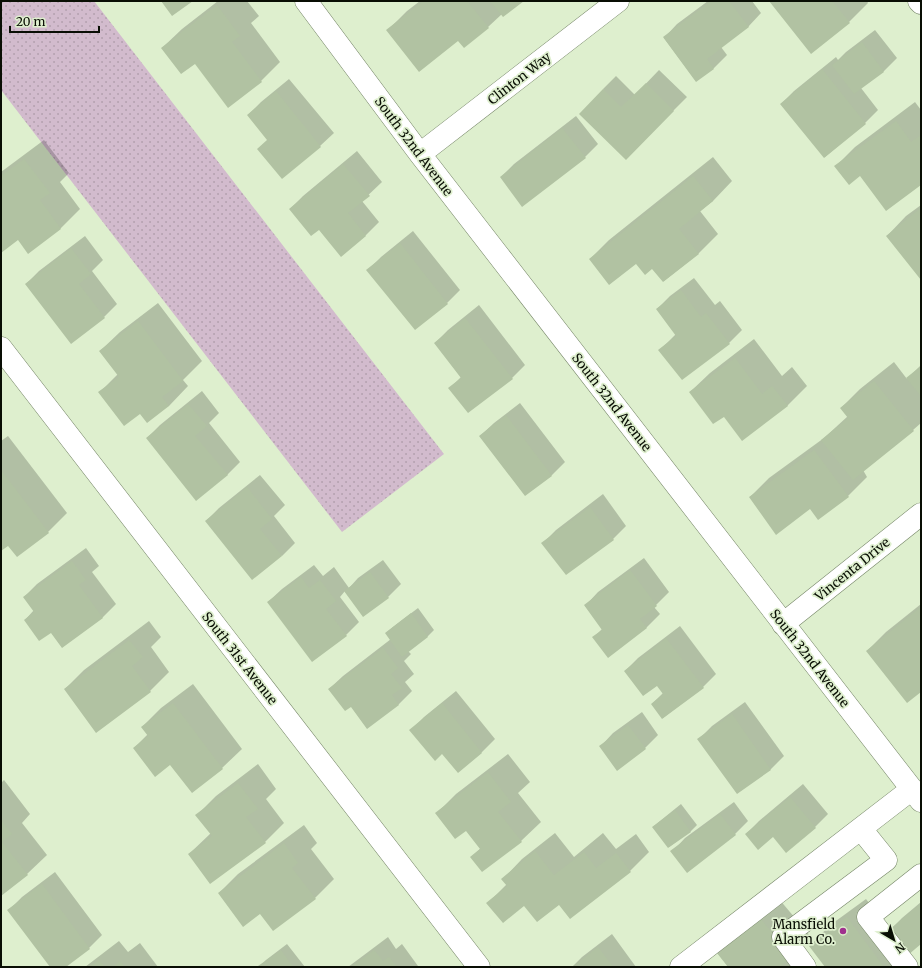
<svg xmlns="http://www.w3.org/2000/svg" width="922" height="968" font-family="Merriweather,serif">
<style>
.grass{fill:url(#grass-dots)}
.shadow{fill:#0003}
.building{fill:#b1c2a2}
.lines{fill:none;stroke-linecap:round;stroke-linejoin:round}
.minor-casing{stroke:#748466;stroke-width:23}
.minor{stroke:#fff;stroke-width:22}
.poi-dot{fill:#a0308e;stroke:#deefce;stroke-width:1.5}
.labels{text-anchor:middle;stroke-width:3.5;stroke-linejoin:round;paint-order:stroke}
.street-label{font-size:13px;fill:#090e04;stroke:#deefce}
.poi-label{font-size:13px;fill:#090e04;stroke:#deefce;text-anchor:end}
</style>
<defs>
<pattern id="grass-dots" width="8" height="8" patternUnits="userSpaceOnUse"><rect width="8" height="8" fill="#d2bbcd"/><path d="M2 2h.1M6 6h.1" fill="none" stroke="#b3a0ae" stroke-width="1.8" stroke-linecap="round"/></pattern>
</defs>
<rect width="100%" height="100%" fill="#deefce"/>
<!-- grass -->
<path class="grass" d="M1,1H94L444,454L342,532L1,90Z"/>
<!-- shadow -->
<path class="shadow" d="M218,1H247L259,16L251,23L280,62L261,81L195,62L162,48L182,29Z
M420,1H522L502,14L488,27L458,40L388,30L407,11Z
M708,1H752L761,13L748,27L721,47L727,55L714,68L696,81L664,38L677,24Z
M770,1H867L868,3L849,22Z
M875,30L897,58L884,71L861,88L878,110L865,123L825,157L781,104L794,91L836,57L838,60L846,52Z
M659,70L687,97L626,158L603,89L616,76L635,95Z
M289,79L334,133L320,146L268,139L248,115L261,102Z
M915,102L921,110V184L860,175L836,166L855,147Z
M576,116L598,144L585,157L501,177L514,164Z
M44,140L69,173L60,182L80,209L61,228L29,252L18,239L1,252V172Z
M357,151L382,182L362,201L379,222L366,235L341,255L319,229L290,209L303,196Z
M713,157L732,181L713,201L700,211L718,234L699,253L664,281L653,268L636,263L590,259L609,240Z
M921,205V278L887,236L906,216Z
M413,231L460,290L447,303L368,270L381,257Z
M85,236L103,260L92,271L117,304L104,317L26,284L39,271Z
M694,278L715,305L720,301L742,330L729,343L660,350L676,334L657,309L670,296Z
M158,303L202,361L183,380L188,386L169,406L140,412L100,392L118,374L100,351L120,332Z
M479,305L525,365L512,378L450,388L461,377L435,343L448,330Z
M754,339L782,376L792,367L807,386L787,406L724,415L690,392L710,373Z
M894,362L907,379L921,365V423L913,430L863,470L867,477L848,496L811,508L750,497L769,478L824,438L848,416L841,408L860,389Z
M202,391L219,413L209,423L240,462L227,475L147,438L160,425Z
M520,403L565,462L552,475L525,495L480,436L494,423Z
M8,436L67,513L48,532L8,545L1,550V441Z
M260,475L285,505L274,516L295,543L282,556L206,521L219,508Z
M603,494L626,526L613,539L566,574L543,543L556,530Z
M86,548L99,566L92,572L116,604L103,617L62,647L51,632L25,620L34,610L24,597L37,584Z
M644,558L669,592L654,607L660,614L647,627L608,656L594,637L603,628L585,606L598,592Z
M383,560L401,584L388,597L345,591L340,597L359,622L346,635L268,602L282,589L314,565L323,576L334,567L349,588L358,578Z
M921,604V691L867,651L886,632Z
M418,608L434,630L428,636L408,651L411,654L404,661L414,674L405,682L412,691L399,704L367,728L351,706L329,689L343,676L391,639L386,633L393,627Z
M149,621L161,637L151,647L169,672L150,691L65,689L84,670Z
M680,626L716,674L703,687L663,718L652,704L663,693L657,685L625,671L638,658Z
M193,684L242,749L222,768L192,791L170,763L134,748L148,734L142,727L161,708Z
M456,691L495,739L482,752L458,772L443,753L411,730L424,717Z
M745,702L784,756L771,769L737,793L699,739L712,726Z
M642,712L658,735L645,748L600,747L613,733Z
M508,754L530,782L518,793L541,822L521,841L482,871L471,857L481,848L466,829L437,813L456,794Z
M258,764L276,789L266,799L284,823L265,842L189,854L211,833L197,815L216,796Z
M4,780L30,814L22,823L47,855L27,874L1,894V783Z
M803,784L828,814L815,827L774,836L746,834L759,821Z
M734,802L748,821L735,834L672,852L685,838Z
M681,804L697,825L691,831L669,847L653,827L660,821Z
M304,825L317,843L311,849L334,879L315,898L260,913L219,893L238,874Z
M555,833L574,857L603,833L616,849L636,834L649,852L630,871L559,904L524,905L488,903L507,884L503,879L522,859Z
M55,872L102,935L89,948L64,967H51L9,910L22,897Z
M779,899L811,937L796,952L809,967H729L718,954Z
M866,899L890,930L902,918L921,902V943L908,954L918,967H826L810,946L829,926Z
M612,934L636,967H572L582,957Z
M388,937L396,949L402,944L418,966L417,967H348Z
M119,941L128,952L140,943L158,967H85Z
M287,944L305,967H261L260,966L266,960Z"/>
<!-- building -->
<path class="building" d="M161,1H193L172,16Z
M423,1H467L489,28L464,48L458,41L419,72L386,30Z
M490,1H524L503,17Z
M711,1H729L749,27L707,59L714,69L696,82L663,37Z
M769,1H832L850,23L811,54Z
M217,5L240,36L232,42L262,82L228,108L195,64L181,74L161,48Z
M862,42L884,72L854,94L832,65Z
M822,69L866,124L824,158L780,104Z
M646,83L674,111L626,160L579,114L603,89L621,107Z
M276,91L321,147L282,179L257,149L267,140L247,115Z
M896,121L911,142L921,135V185L886,211L860,176L849,185L834,166Z
M562,128L586,158L522,207L500,177Z
M24,159L50,193L40,200L61,229L28,254L18,240L1,253V176Z
M343,164L370,196L348,213L366,236L341,257L319,230L311,236L289,209Z
M693,176L713,201L679,229L699,254L663,282L652,269L645,275L636,264L609,285L589,259Z
M921,208V280L886,236Z
M400,243L448,304L415,330L366,270Z
M71,248L91,274L79,284L105,318L71,344L25,284Z
M681,290L701,317L706,313L730,344L682,380L658,350L676,336L656,309Z
M465,318L513,379L468,413L448,388L461,378L434,343Z
M138,321L183,381L162,397L169,406L147,423L140,414L124,426L98,392L119,377L99,351Z
M735,358L762,394L772,386L788,406L742,441L724,417L713,424L689,392Z
M921,366V396L906,378Z
M874,381L914,431L853,480L821,440L848,418L840,408Z
M188,404L207,426L195,436L228,475L196,501L146,438Z
M506,415L552,476L525,496L479,436Z
M814,450L849,497L818,520L810,509L776,535L749,497Z
M1,470L49,533L17,557L8,546L1,551Z
M247,487L272,519L260,529L282,556L252,580L205,521Z
M590,507L614,540L566,575L541,543Z
M72,561L86,580L79,585L103,618L62,648L51,633L39,641L24,620L34,612L23,597Z
M630,570L657,606L640,619L647,628L608,658L592,637L602,630L584,605Z
M370,572L389,598L363,617L344,591Z
M301,577L309,588L320,580L336,601L326,609L347,636L312,662L267,602Z
M921,607V692L907,703L866,651Z
M411,613L428,637L402,657L385,633Z
M666,638L704,688L662,719L651,704L663,694L657,686L643,696L624,671Z
M129,640L143,657L132,666L151,692L96,733L64,689Z
M383,648L398,668L391,674L402,688L392,695L399,705L367,729L351,707L345,711L328,689Z
M173,703L223,769L192,793L170,765L155,777L133,748L148,736L141,727Z
M442,703L482,753L458,773L442,754L435,761L409,730Z
M732,714L771,770L737,794L697,739Z
M628,725L646,749L617,771L599,746Z
M488,772L511,802L498,812L522,842L482,872L470,857L480,849L466,831L455,839L435,813Z
M238,783L258,809L246,817L266,843L210,884L188,854L212,836L195,815Z
M790,797L816,828L786,853L773,837L758,850L745,834Z
M675,810L691,832L668,848L652,827Z
M720,814L736,835L687,873L670,851Z
M1,820L12,834L2,842L28,875L1,896Z
M284,843L298,863L292,868L316,899L273,931L260,914L243,927L218,893Z
M535,851L554,875L584,852L596,868L616,853L631,872L570,919L559,905L537,922L524,906L503,923L486,903L507,886L501,879Z
M42,884L90,949L66,967H50L7,910Z
M921,903V944L908,955L888,931Z
M847,917L884,967H825L809,946Z
M760,918L792,957L780,967H728L717,953Z
M598,947L613,967H572Z
M281,950L293,967H259L258,966Z
M374,950L383,961L389,957L397,967H351Z
M99,960L105,967H89Z
M120,961L125,967H113Z"/>
<g class="lines">
<defs>
<path id="minor" d="M306,1L420,154L921,801
M919,1L921,3
M420,154L618,1
M1,348L479,967
M783,624L921,514
M681,967L912,789
M805,967L783,937L886,860L861,829
M907,967L868,917L921,875"/>
</defs>
<!-- minor casing -->
<use href="#minor" class="minor-casing"/>
<!-- minor -->
<use href="#minor" class="minor"/>
</g>
<!-- markers -->
<circle class="poi-dot" cx="843" cy="931" r="4"/>
<g class="labels">
<!-- street labels -->
<g class="street-label">
<text transform="translate(519 78) rotate(-38)" y="5">Clinton Way</text>
<text transform="translate(414 146) rotate(53)" y="5">South 32nd Avenue</text>
<text transform="translate(612 402) rotate(52)" y="5">South 32nd Avenue</text>
<text transform="translate(852 569) rotate(-39)" y="5">Vincenta Drive</text>
<text transform="translate(240 658) rotate(52)" y="5">South 31st Avenue</text>
<text transform="translate(810 658) rotate(52)" y="5">South 32nd Avenue</text>
</g>
<!-- poi labels -->
<g class="poi-label">
<text x="835" y="929">Mansfield<tspan x="835" dy="15">Alarm Co.</tspan></text>
</g>
</g>
<!-- border -->
<rect width="922" height="968" fill="none" stroke="#090e04" stroke-width="4"/>
<!-- north arrow -->
<g transform="translate(894 940) rotate(142)" stroke="#deefce" stroke-width="3" paint-order="stroke">
<path d="M0-3L7 15L0 10L-7 15Z" fill="#090e04"/>
<text y="-6" font-size="11" font-weight="bold" text-anchor="middle" fill="#090e04">N</text>
</g>
<!-- scale -->
<path d="M10 26v6h89v-6" fill="none" stroke="#090e04" stroke-width="2"/>
<text x="16" y="26" font-size="12" fill="#090e04" stroke="#deefce" stroke-width="3" paint-order="stroke">20 m</text>
</svg>
